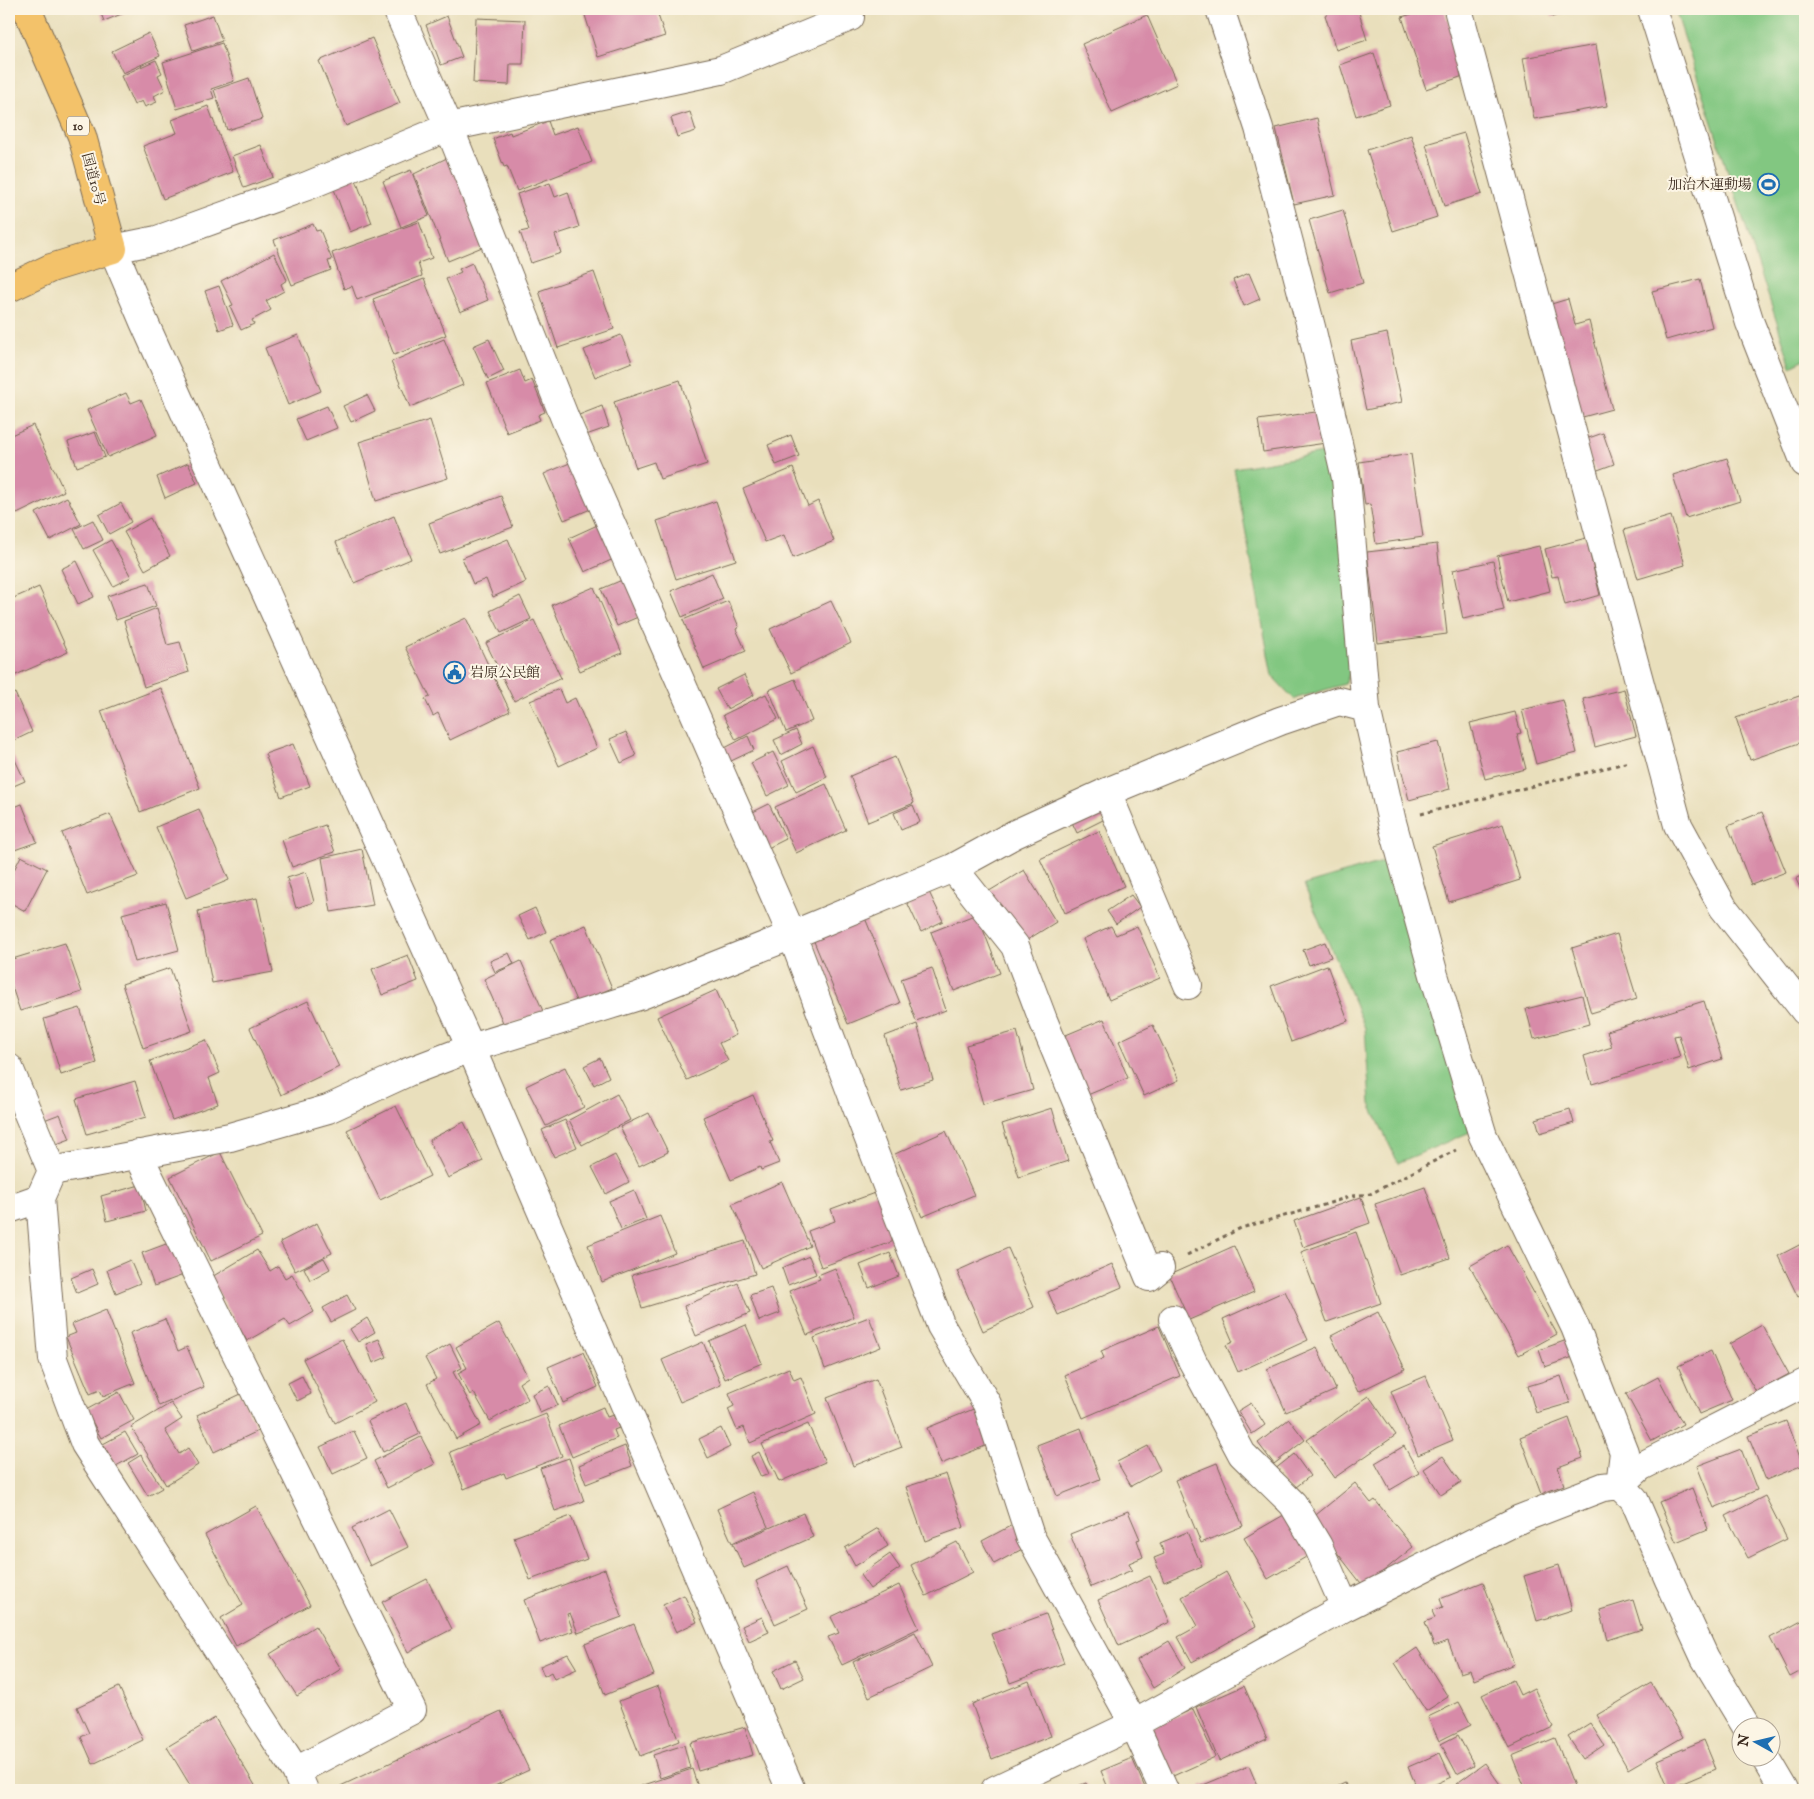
<svg xmlns="http://www.w3.org/2000/svg" width="1814" height="1799" font-family="'IM FELL English','Noto Serif JP',serif">
<style>
.green{fill:#82c781;stroke:#5e7850}
.building{fill:#d78ba8}
.lines{fill:none;stroke-linecap:round;stroke-linejoin:round}
.minor-casing{stroke:#786955;stroke-width:30}
.highway-casing{stroke:#786955;stroke-width:30}
.path{stroke:#786955;stroke-width:3;stroke-dasharray:4 4;stroke-linecap:butt}
.minor{stroke:#fff;stroke-width:28}
.highway{stroke:#f3c26a;stroke-width:28}
.labels{text-anchor:middle;stroke-width:4;stroke-linejoin:round;paint-order:stroke}
.shield{fill:#fcf5e5;stroke:#75675a;stroke-width:1}
.shield-label{font-size:12px;font-weight:bold;fill:#3b2a1e}
.street-label{font-size:14px;fill:#3b2a1e;stroke:#fcf5e5}
.poi-label{font-size:14px;fill:#3b2a1e;stroke:#fcf5e5;text-anchor:end}
</style>
<rect width="100%" height="100%" fill="#fcf5e5"/>
<filter id="ink" filterUnits="userSpaceOnUse"><feTurbulence type="fractalNoise" baseFrequency=".02" numOctaves="2"/><feDisplacementMap in="SourceGraphic" scale="10" xChannelSelector="R" yChannelSelector="G"/><feConvolveMatrix kernelMatrix="1 2 1 2 8 2 1 2 1" color-interpolation-filters="sRGB"/></filter>
<filter id="wash" filterUnits="userSpaceOnUse"><feTurbulence type="fractalNoise" baseFrequency=".0096" numOctaves="4" result="noise"/><feDisplacementMap in="SourceGraphic" scale="20" xChannelSelector="R" yChannelSelector="G"/><feGaussianBlur stdDeviation="1.12" result="paint"/><feColorMatrix in="noise" values="0 0 0 0 0 0 0 0 0 0 0 0 0 0 0 0 0 1.4 0 .05"/><feComposite in="paint" operator="in"/></filter>
<g filter="url(#wash)">
<rect width="100%" height="100%" fill="#e9dfbc"/>
<!-- green -->
<path class="green" d="M1675,9H1805V359L1791,366Z
M1329,452L1339,483L1354,661L1345,684L1294,699L1272,676L1234,468Z
M1389,860L1470,1132L1398,1163L1370,1104L1365,1028L1304,885Z"/>
<g id="blocks">
<!-- building -->
<path class="building" d="M99,9H134L104,21Z
M583,9H656L665,36L598,57Z
M1334,9H1358L1367,40L1336,50L1325,15Z
M1428,9H1444L1466,75L1426,89L1402,17Z
M1549,9H1575L1552,17Z
M213,15L222,41L193,51L184,25Z
M1147,15L1177,84L1112,113L1082,44Z
M447,16L462,57L441,65L426,25Z
M476,18L525,20L523,64H510L509,85L473,83Z
M149,33L160,56L123,73L112,51Z
M372,38L400,103L346,126L319,61Z
M222,43L234,81L211,89L214,98L177,109L163,62Z
M1596,45L1607,106L1534,119L1523,58Z
M1374,53L1390,105L1356,116L1340,65Z
M156,60L162,73L158,75L165,90L154,96L157,102L145,107L142,101L134,105L121,76Z
M249,78L262,119L227,130L214,90Z
M208,106L233,172L163,199L143,146L177,133L172,120Z
M690,112L696,131L677,137L671,118Z
M1317,118L1335,195L1294,204L1276,128Z
M548,121L553,135L578,126L592,162L517,191L507,166L504,167L493,139L510,132L511,135Z
M1464,133L1482,194L1444,206L1426,144Z
M1411,135L1437,217L1393,231L1367,150Z
M261,145L273,177L244,188L232,156Z
M451,156L487,245L448,261L414,174Z
M411,170L429,216L401,227L383,181Z
M353,172L372,223L350,232L331,181Z
M550,183L555,197L568,192L579,227L555,235L561,253L531,263L520,232L529,230L517,194Z
M1343,210L1363,283L1330,293L1309,220Z
M419,222L432,258L418,263L422,276L357,300L352,286L344,289L332,253Z
M313,224L316,231L320,230L332,260L328,261L331,270L292,285L274,240Z
M274,253L287,280L281,284L284,291L266,301L271,310L252,320L254,324L241,330L230,306L233,305L221,281Z
M472,263L488,300L460,312L446,279L461,272L459,269Z
M594,272L614,329L558,348L539,291Z
M1249,273L1260,299L1244,306L1233,280Z
M424,279L446,335L394,355L373,299Z
M1700,279L1712,327L1666,340L1652,291Z
M219,286L233,325L219,330L205,291Z
M1568,299L1575,325L1589,321L1612,409L1579,418L1548,305Z
M1387,333L1402,402L1366,410L1351,341Z
M298,335L321,391L288,405L265,348Z
M621,335L632,362L595,377L584,350Z
M444,339L463,385L410,407L391,362Z
M489,339L504,371L488,379L473,346Z
M520,370L525,383L532,380L545,412L538,415L540,420L507,433L487,383Z
M680,380L707,464L660,479L654,462L636,468L614,402Z
M126,393L131,403L141,399L157,435L108,457L87,410Z
M367,395L375,411L351,422L343,406Z
M327,406L337,428L306,441L296,419Z
M602,406L609,427L586,435L579,415Z
M1323,411L1326,443L1263,452L1258,420Z
M430,420L448,478L376,501L359,442Z
M33,425L64,491L17,514L9,495V436Z
M95,432L105,457L77,467L68,442Z
M1603,433L1614,464L1595,471L1583,440Z
M791,435L799,456L776,465L768,445Z
M1411,454L1423,537L1376,544L1370,504L1365,505L1359,462Z
M1727,458L1740,501L1686,518L1673,475Z
M579,459L598,506L564,520L544,474Z
M188,463L197,483L165,498L157,477Z
M793,468L808,506L818,501L834,541L793,558L784,535L765,542L743,489Z
M501,496L513,527L440,554L429,523Z
M67,497L81,524L50,540L36,513Z
M716,501L736,560L676,579L657,521Z
M121,503L131,522L109,534L99,515Z
M394,516L411,559L354,583L336,542Z
M1671,516L1685,565L1638,579L1624,530Z
M150,518L170,556L145,570L124,532Z
M93,520L103,540L84,549L74,529Z
M604,522L620,556L585,572L569,538Z
M1586,538L1600,595L1565,605L1558,576L1552,577L1545,549Z
M508,539L526,582L493,597L486,579L473,584L462,558Z
M111,540L131,577L113,586L93,550Z
M1437,544L1447,634L1378,643L1367,552Z
M1539,546L1550,591L1508,602L1497,556Z
M77,561L94,597L78,604L61,569Z
M1493,561L1504,610L1463,619L1453,570Z
M712,573L723,599L682,617L671,591Z
M629,577L645,614L617,626L601,589Z
M148,583L156,606L116,620L107,596Z
M39,587L68,652L9,678V600Z
M594,587L622,653L580,671L552,605Z
M520,596L531,619L501,633L490,611Z
M728,601L739,627L736,629L746,651L704,669L683,620Z
M831,601L851,643L791,673L770,629Z
M157,608L167,645L180,642L189,672L144,687L124,621Z
M466,618L510,711L450,740L438,713L433,716L425,699L430,697L405,647Z
M534,620L561,678L514,701L486,643Z
M744,675L754,695L727,709L716,689Z
M795,679L812,721L786,732L769,690Z
M161,688L200,788L140,812L101,711Z
M559,689L565,703L575,698L597,748L559,766L530,701Z
M1624,689L1636,736L1595,747L1583,699Z
M15,693L32,732L9,743V696Z
M766,694L778,719L736,740L723,715Z
M1805,694V741L1750,760L1736,718Z
M1563,700L1577,753L1536,764L1522,710Z
M1515,712L1521,733L1517,734L1526,769L1485,779L1470,723Z
M796,730L802,744L781,755L774,740Z
M626,732L636,756L621,763L610,739Z
M748,736L754,750L729,762L723,749Z
M1438,742L1450,789L1409,800L1397,752Z
M293,744L310,786L281,797L265,754Z
M813,746L827,777L796,792L782,761Z
M9,747L25,781L9,788Z
M773,752L789,785L767,796L751,763Z
M895,757L914,803L868,822L850,776Z
M826,784L846,830L796,853L775,807Z
M22,804L37,842L9,852V809Z
M769,804L786,839L766,849L749,814Z
M913,805L920,822L901,830L894,813Z
M1099,805L1105,819L1077,833L1070,818Z
M199,809L229,880L186,898L156,827Z
M1762,812L1786,872L1751,885L1728,826Z
M110,814L138,876L87,895L62,833Z
M1503,824L1520,880L1449,902L1432,846Z
M325,825L335,852L292,867L282,840Z
M1099,831L1124,886L1065,913L1040,859Z
M362,849L373,905L331,912L322,858Z
M21,856L47,869L25,911L9,902V880Z
M1024,870L1056,922L1019,945L986,893Z
M306,872L314,902L296,908L287,878Z
M1805,874V899L1796,879Z
M929,892L943,921L921,932L907,902Z
M1131,895L1140,907L1116,924L1107,911Z
M257,898L273,972L212,983L198,911Z
M166,902L179,950L135,962L122,914Z
M535,908L546,932L530,940L518,916Z
M977,914L1000,973L954,991L931,932Z
M865,918L900,1003L848,1024L813,939Z
M586,925L612,988L577,1003L550,940Z
M1111,926L1116,935L1137,926L1160,978L1109,1000L1083,939Z
M1617,934L1637,999L1591,1013L1572,948Z
M1325,942L1331,957L1309,965L1303,950Z
M65,943L82,992L20,1011L9,978V960Z
M509,953L514,964L495,972L490,961Z
M408,955L418,981L382,995L372,969Z
M521,961L543,1011L505,1027L484,979Z
M1327,965L1348,1021L1291,1042L1271,986Z
M170,968L192,1031L143,1048L122,984Z
M932,968L946,1010L916,1021L901,979Z
M716,990L736,1035L719,1043L728,1061L687,1080L657,1017Z
M1582,995L1589,1024L1534,1039L1526,1009Z
M308,1001L339,1067L281,1095L250,1028Z
M1704,1001L1722,1059L1689,1070L1679,1035L1674,1036L1680,1057L1592,1084L1584,1056L1612,1047L1607,1031Z
M80,1008L97,1063L61,1075L44,1019Z
M1104,1019L1128,1078L1078,1099L1054,1040Z
M917,1024L933,1080L901,1090L885,1036Z
M1153,1025L1179,1080L1144,1096L1119,1041Z
M1017,1031L1033,1090L983,1104L966,1045Z
M206,1040L220,1073L209,1078L218,1104L172,1120L150,1061Z
M600,1058L609,1077L594,1085L584,1066Z
M565,1067L584,1107L546,1126L526,1086Z
M135,1081L146,1117L87,1134L76,1099Z
M617,1094L630,1120L582,1145L569,1120Z
M753,1095L773,1141L770,1142L779,1163L761,1170L760,1167L731,1180L703,1117Z
M396,1106L430,1176L380,1200L347,1130Z
M1052,1108L1068,1161L1019,1177L1002,1124Z
M1570,1109L1574,1123L1540,1133L1536,1119Z
M649,1113L668,1152L639,1166L620,1127Z
M60,1114L70,1139L54,1145L44,1120Z
M565,1120L577,1147L554,1157L542,1130Z
M464,1122L483,1161L448,1178L429,1140Z
M946,1131L974,1195L922,1217L895,1154Z
M220,1152L262,1236L211,1261L170,1177Z
M615,1155L629,1182L606,1194L592,1167Z
M782,1182L810,1246L761,1268L732,1204Z
M140,1185L146,1211L107,1221L101,1196Z
M1425,1187L1450,1258L1400,1275L1375,1204Z
M634,1190L646,1219L621,1229L609,1201Z
M880,1191L897,1240L821,1267L808,1231L835,1221L831,1209Z
M1361,1197L1370,1223L1303,1247L1294,1221Z
M660,1216L675,1253L602,1282L588,1245Z
M317,1223L332,1253L295,1271L280,1242Z
M1356,1232L1381,1303L1327,1322L1301,1252Z
M174,1241L186,1274L154,1286L142,1253Z
M745,1241L755,1274L642,1308L632,1275Z
M1805,1242V1293L1798,1297L1778,1256Z
M1507,1245L1557,1334L1519,1355L1470,1266Z
M1234,1246L1254,1292L1189,1320L1169,1275Z
M1008,1248L1034,1307L983,1331L957,1271Z
M257,1250L270,1271L278,1266L285,1278L292,1274L314,1312L290,1326L285,1319L247,1341L210,1278Z
M890,1253L899,1276L869,1288L860,1265Z
M809,1256L816,1274L788,1285L782,1268Z
M324,1258L330,1269L310,1280L304,1268Z
M130,1260L140,1283L116,1293L107,1270Z
M1112,1264L1122,1287L1058,1315L1048,1292Z
M835,1268L854,1317L807,1335L789,1291L820,1279L818,1275Z
M92,1269L98,1284L77,1293L71,1278Z
M738,1283L750,1313L696,1336L684,1306Z
M771,1288L780,1313L759,1321L750,1295Z
M1285,1291L1308,1340L1238,1372L1226,1345L1233,1342L1223,1319Z
M347,1295L355,1310L331,1322L323,1308Z
M106,1310L135,1383L103,1396L100,1390L90,1394L66,1337L76,1333L72,1324Z
M1378,1312L1405,1369L1358,1392L1331,1336Z
M869,1317L881,1347L825,1369L814,1338Z
M367,1318L375,1332L358,1342L350,1329Z
M165,1319L178,1351L187,1347L204,1387L159,1406L130,1333Z
M499,1323L528,1377L519,1383L528,1399L490,1421L474,1393L470,1395L458,1373L467,1368L456,1347Z
M746,1325L762,1363L725,1379L709,1341Z
M1762,1325L1789,1374L1756,1392L1729,1344Z
M1159,1326L1180,1376L1083,1418L1065,1375L1104,1358L1101,1351Z
M342,1339L375,1402L335,1423L303,1359Z
M379,1339L387,1357L373,1363L366,1344Z
M1567,1340L1573,1357L1545,1367L1539,1350Z
M703,1342L721,1385L680,1402L662,1360Z
M450,1344L462,1368L453,1372L481,1425L456,1439L427,1384L436,1379L425,1358Z
M1317,1347L1336,1390L1286,1412L1267,1369Z
M1711,1351L1732,1400L1699,1414L1678,1366Z
M583,1352L598,1387L563,1403L548,1367Z
M789,1368L794,1380L801,1377L816,1414L750,1443L744,1427L737,1430L728,1409L734,1406L729,1393Z
M302,1376L311,1394L297,1401L288,1383Z
M1426,1376L1453,1440L1418,1455L1391,1391Z
M1561,1376L1570,1403L1536,1413L1528,1386Z
M1658,1377L1683,1424L1652,1441L1626,1394Z
M876,1379L902,1447L853,1466L827,1398Z
M549,1386L558,1405L540,1413L532,1394Z
M119,1392L134,1420L101,1438L86,1410Z
M241,1394L258,1431L214,1452L197,1415Z
M1369,1396L1396,1435L1334,1478L1307,1440Z
M171,1403L182,1419L165,1430L179,1454L188,1448L198,1465L166,1485L131,1427Z
M406,1403L420,1434L383,1452L368,1421Z
M1251,1403L1265,1425L1252,1434L1238,1411Z
M603,1407L607,1417L613,1415L619,1428L614,1430L617,1438L572,1457L559,1426Z
M976,1408L990,1444L941,1464L927,1428Z
M546,1414L562,1456L506,1478L504,1473L464,1489L450,1452Z
M1569,1418L1583,1458L1558,1467L1564,1485L1541,1494L1520,1437Z
M1289,1419L1305,1440L1274,1464L1258,1443Z
M1786,1421L1803,1465L1766,1480L1748,1436Z
M808,1424L825,1462L779,1482L762,1444Z
M721,1428L730,1447L708,1458L699,1439Z
M1081,1428L1100,1479L1057,1496L1037,1445Z
M354,1431L367,1458L333,1474L320,1447Z
M125,1432L138,1454L116,1466L103,1444Z
M421,1437L435,1464L387,1488L374,1461Z
M625,1446L632,1466L586,1484L579,1465Z
M1148,1446L1160,1470L1131,1486L1117,1462Z
M1404,1446L1419,1473L1390,1490L1375,1463Z
M1741,1449L1757,1490L1714,1508L1697,1466Z
M759,1452L769,1474L761,1477L751,1456Z
M1294,1454L1310,1476L1291,1491L1274,1470Z
M141,1455L162,1488L148,1496L128,1463Z
M1443,1456L1461,1482L1441,1495L1424,1469Z
M569,1458L584,1501L555,1511L540,1468Z
M1217,1463L1243,1526L1201,1543L1175,1480Z
M946,1474L964,1527L925,1541L906,1487Z
M1355,1483L1371,1503L1375,1500L1413,1547L1364,1587L1311,1519Z
M1692,1488L1708,1529L1676,1542L1659,1502Z
M753,1492L768,1527L732,1543L717,1509Z
M1765,1496L1787,1539L1748,1558L1726,1516Z
M256,1506L310,1605L236,1646L221,1618L243,1605L205,1535Z
M389,1509L408,1547L370,1566L352,1528Z
M1128,1511L1140,1539L1137,1540L1143,1557L1129,1563L1132,1570L1091,1587L1070,1534Z
M1289,1512L1313,1553L1268,1579L1244,1538Z
M803,1513L813,1537L744,1568L733,1544Z
M571,1516L587,1559L530,1580L514,1537Z
M1016,1523L1028,1546L994,1564L982,1541Z
M878,1528L888,1546L855,1566L845,1548Z
M1187,1532L1202,1566L1164,1582L1154,1558L1164,1554L1160,1543Z
M957,1542L973,1572L926,1596L911,1565Z
M890,1554L900,1568L870,1589L860,1575Z
M1559,1565L1572,1610L1537,1621L1524,1576Z
M788,1566L808,1609L775,1624L756,1581Z
M605,1569L622,1617L578,1633L570,1613L567,1614L573,1631L540,1643L524,1600Z
M1226,1572L1256,1626L1192,1662L1178,1637L1198,1626L1182,1597Z
M1150,1576L1170,1622L1119,1646L1098,1600Z
M427,1579L452,1629L408,1652L382,1602Z
M1483,1582L1514,1664L1474,1680L1470,1670L1460,1673L1448,1641L1434,1646L1425,1622L1435,1618L1432,1611L1443,1607L1440,1599Z
M899,1585L919,1628L842,1665L828,1637L839,1633L831,1617Z
M684,1595L697,1622L676,1632L663,1605Z
M1633,1600L1642,1629L1608,1640L1600,1610Z
M1046,1614L1064,1663L1010,1683L991,1634Z
M762,1617L769,1632L749,1641L742,1626Z
M1805,1619V1669L1790,1677L1770,1638Z
M634,1624L654,1675L605,1695L585,1644Z
M315,1626L341,1669L297,1696L270,1654Z
M915,1632L932,1667L869,1697L853,1662Z
M1169,1641L1185,1668L1153,1688L1137,1660Z
M1417,1648L1448,1697L1426,1711L1395,1663Z
M568,1654L577,1669L554,1679L551,1672L544,1676L540,1666Z
M795,1660L804,1678L781,1689L773,1671Z
M1513,1680L1520,1695L1534,1688L1553,1727L1509,1748L1482,1695Z
M1029,1681L1051,1736L992,1759L972,1704Z
M1651,1683L1683,1737L1628,1769L1597,1715Z
M658,1686L679,1741L640,1756L619,1701Z
M1244,1686L1267,1739L1219,1761L1196,1707Z
M119,1687L143,1740L93,1764L81,1737L89,1733L77,1707Z
M1459,1702L1471,1725L1439,1741L1428,1717Z
M1193,1709L1215,1757L1173,1776L1151,1728Z
M501,1711L529,1770L486,1790H332Z
M215,1718L256,1787L250,1790H193L167,1747Z
M1590,1723L1604,1745L1583,1759L1568,1737Z
M745,1727L753,1755L698,1771L690,1743Z
M1458,1735L1474,1765L1457,1774L1441,1744Z
M1555,1738L1574,1786L1563,1790H1526L1512,1756Z
M1704,1740L1716,1769L1669,1789L1657,1760Z
M684,1745L690,1768L660,1778L653,1755Z
M1440,1753L1451,1777L1423,1790H1418L1408,1767Z
M1132,1758L1146,1790H1109L1101,1771Z
M1485,1763L1504,1790H1460L1456,1784Z
M1249,1766L1259,1790H1203L1201,1786Z
M692,1769L699,1790H642L641,1786Z
M1086,1783L1089,1790H1067Z
M1345,1783L1348,1790H1330Z"/>
</g>
</g>
<g filter="url(#ink)">
<use href="#blocks" fill-opacity="0" stroke="#786955" stroke-width="1"/>
<g class="lines">
<defs>
<path id="minor" d="M397,9L449,127L566,421L792,935L862,1121L941,1326L987,1404L1030,1536L1134,1724L1164,1790
M1220,9L1259,128L1311,327L1346,478L1366,708L1392,822L1434,975L1483,1136L1575,1327L1624,1452L1620,1485
M1458,9L1678,825L1723,907L1805,1011
M1652,9L1750,323L1805,463
M1107,792L1188,985
M953,868L1015,946L1043,1020L1149,1277L1160,1268
M9,1068L52,1171L40,1198L53,1359L85,1444L296,1771
M138,1154L412,1710L296,1771L304,1790
M52,1171L230,1137L328,1109L408,1072L471,1048L639,996L792,935L953,868L1015,834L1107,792L1280,721L1339,701L1366,708
M9,1209L40,1198
M1173,1319L1193,1362L1242,1454L1293,1504L1318,1546L1345,1607
M1620,1485L1634,1499L1669,1580L1705,1658L1746,1726
M1764,1756L1784,1790
M791,1790L471,1048L144,322L113,249L157,240L307,186L449,127L721,70L850,17
M995,1790L1134,1724L1345,1607L1520,1519L1603,1487L1620,1485L1640,1467L1805,1383"/>
<path id="highway" d="M9,288L51,268L113,249L82,136L27,9"/>
</defs>
<!-- minor casing -->
<use href="#minor" class="minor-casing"/>
<!-- highway casing -->
<use href="#highway" class="highway-casing"/>
<!-- path -->
<path class="path" d="M1421,814L1629,762
M1187,1255L1241,1228L1324,1205L1351,1196L1370,1194L1456,1150"/>
<!-- minor -->
<use href="#minor" class="minor"/>
<!-- highway -->
<use href="#highway" class="highway"/>
</g>
</g>
<!-- icons -->
<defs>
<symbol id="stadium-ring" viewBox="-11 -11 22 22"><circle r="9.5" fill="#fcf5e5" stroke="#1f6fb2" stroke-width="1.5"/><path d="M0-5a6.5 5 0 1 0 0 10a6.5 5 0 1 0 0-10ZM-3.5-1.8h7v3.6h-7Z" fill="#1f6fb2"/></symbol>
<symbol id="civic-ring" viewBox="-11 -11 22 22"><circle r="9.5" fill="#fcf5e5" stroke="#1f6fb2" stroke-width="1.5"/><path d="M-.6-6.5H3V-4.5H.6V-3L4-1V1h2V6H-6V1h2V-1L-.6-3ZM-1.2 2.5V6h2.4V2.5Z" fill="#1f6fb2"/></symbol>
</defs>
<g fill-rule="evenodd">
<use href="#stadium-ring" x="1756" y="172" width="25" height="25"/>
<use href="#civic-ring" x="442" y="660" width="25" height="25"/>
</g>
<g class="labels">
<!-- shield labels -->
<rect class="shield" x="67" y="116.5" width="22" height="19" rx="4"/>
<g class="shield-label">
<text x="78" y="130">10</text>
</g>
<!-- street labels -->
<g class="street-label">
<text transform="translate(94 179) rotate(75)" y="5">国道10号</text>
</g>
<!-- poi labels -->
<g class="poi-label">
<text x="1752" y="189">加治木運動場</text>
<text x="470" y="677" text-anchor="start">岩原公民館</text>
</g>
</g>
<!-- margin -->
<rect width="1814" height="1799" fill="none" stroke="#fcf5e5" stroke-width="30"/>
<!-- north arrow -->
<g transform="translate(1756 1742) rotate(278)"><circle r="24" fill="#fcf5e5" stroke="#afa495"/>
<path d="M0-4L9 19L0 12L-9 19Z" fill="#1f6fb2"/>
<text y="-8" font-size="14" font-weight="bold" text-anchor="middle" fill="#3b2a1e">N</text>
</g>
</svg>
